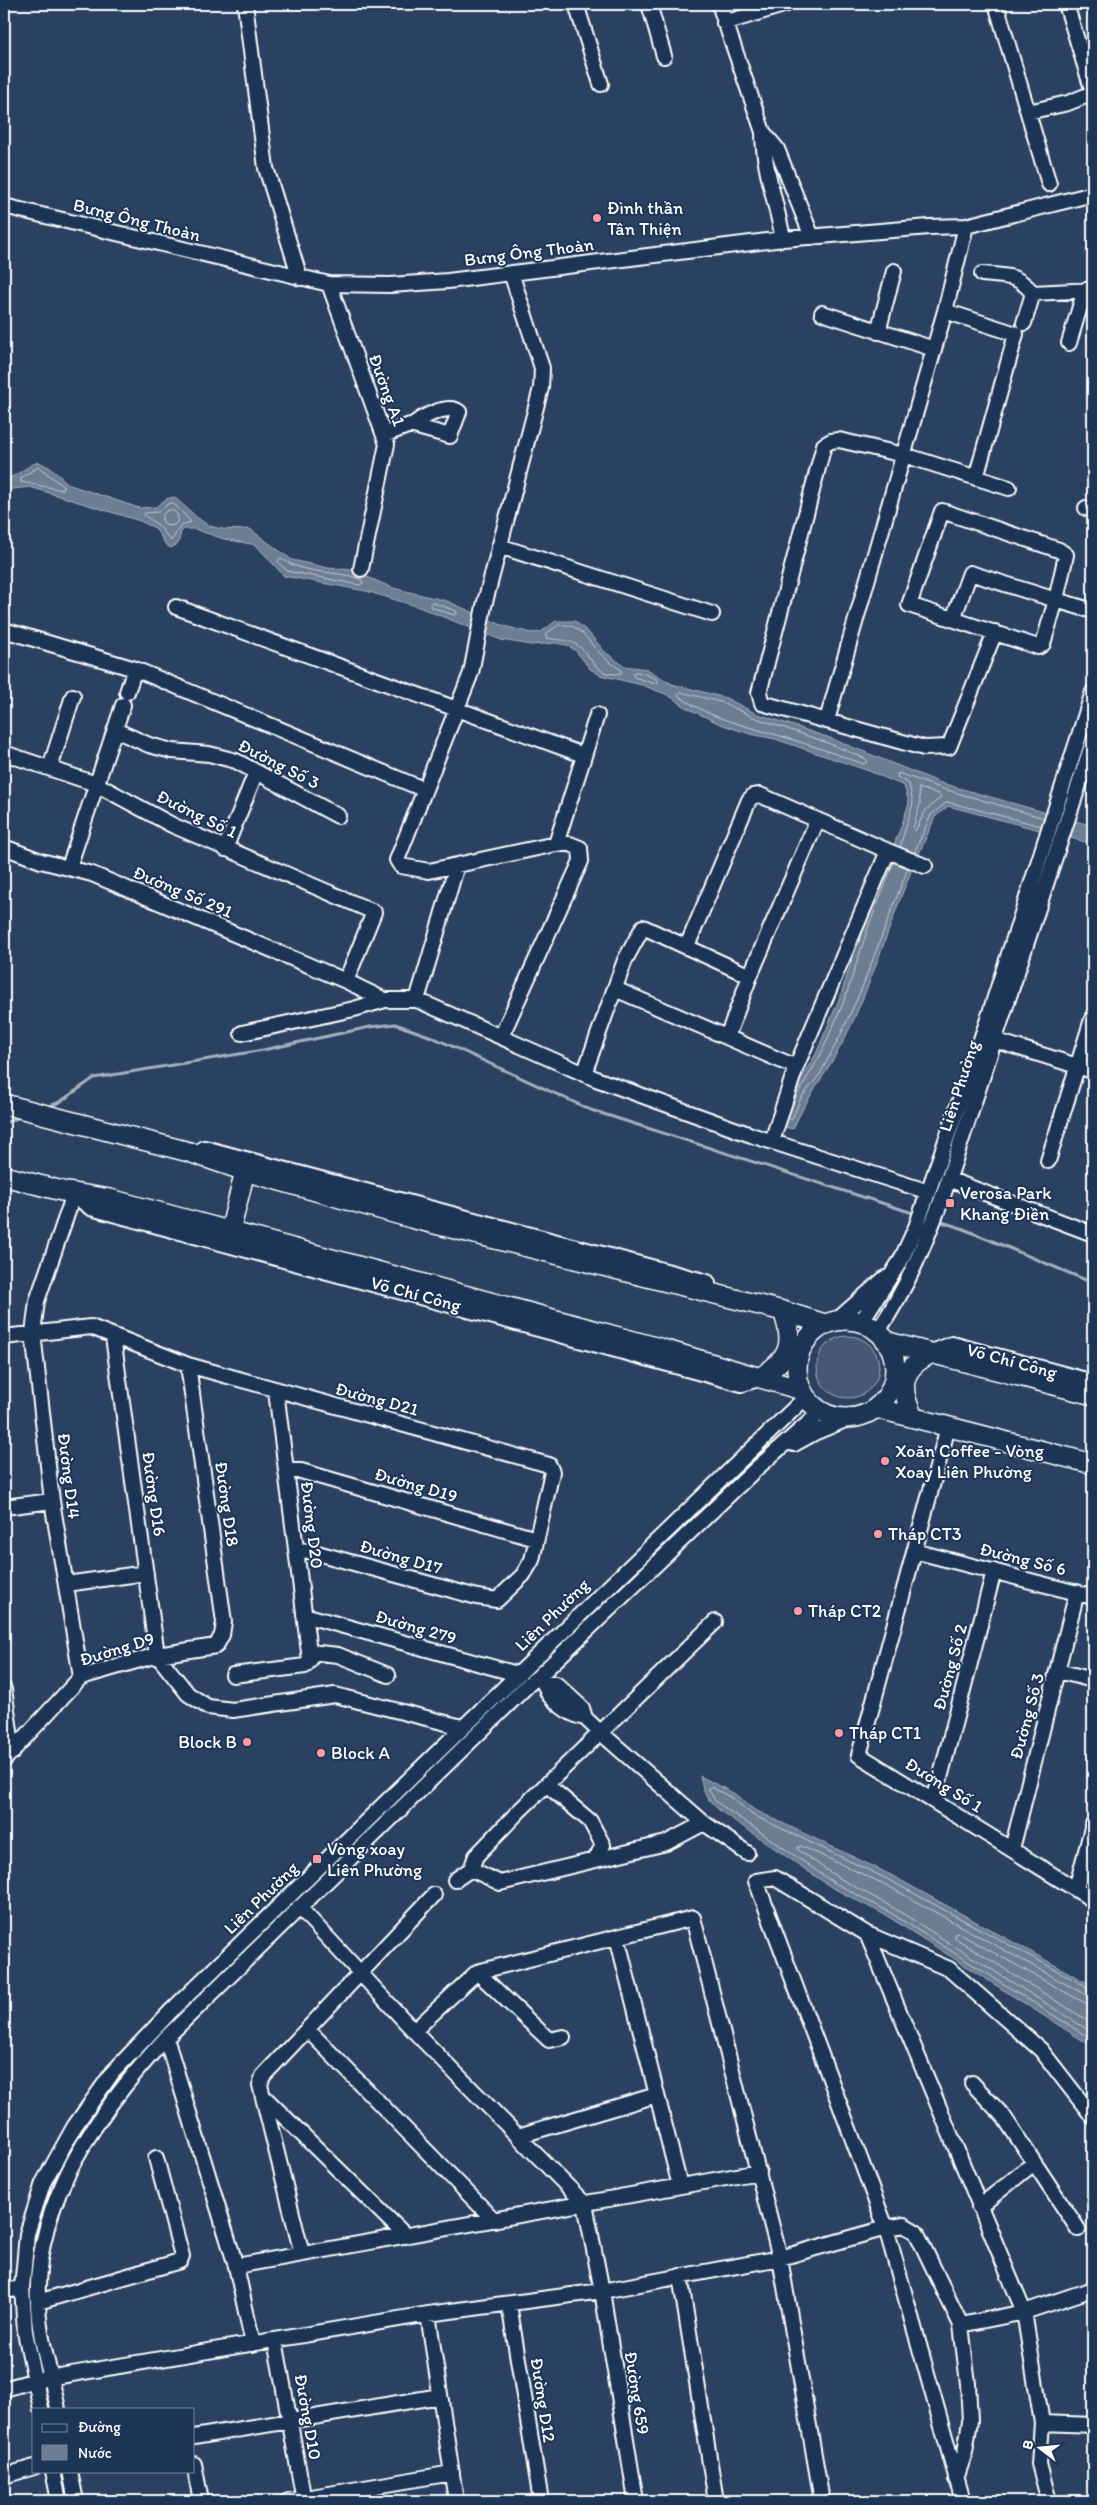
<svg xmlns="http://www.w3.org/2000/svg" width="1097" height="2505" font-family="Itim,sans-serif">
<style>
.green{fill:#465975;stroke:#a2acba}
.water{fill:#6d7d92;stroke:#a7b1be}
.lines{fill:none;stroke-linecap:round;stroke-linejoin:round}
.shore{stroke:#c5cbd3;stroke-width:1}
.stream{stroke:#a7b1be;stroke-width:3}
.minor-casing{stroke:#fff;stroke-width:18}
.major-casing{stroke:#fff;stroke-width:20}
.highway-casing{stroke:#fff;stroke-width:22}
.minor{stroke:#1d3557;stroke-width:14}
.major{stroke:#1d3557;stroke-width:16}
.highway{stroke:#1d3557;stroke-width:19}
.poi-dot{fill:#ff9aa2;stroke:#1d3557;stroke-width:2}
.labels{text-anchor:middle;stroke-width:4;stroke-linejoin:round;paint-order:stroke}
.poi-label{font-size:18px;fill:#fff;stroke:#1d3557;text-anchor:start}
.street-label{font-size:18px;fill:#fff;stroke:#1d3557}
</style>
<rect width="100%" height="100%" fill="#2a4161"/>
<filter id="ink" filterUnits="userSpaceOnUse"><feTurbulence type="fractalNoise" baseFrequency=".02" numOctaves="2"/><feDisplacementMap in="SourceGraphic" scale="10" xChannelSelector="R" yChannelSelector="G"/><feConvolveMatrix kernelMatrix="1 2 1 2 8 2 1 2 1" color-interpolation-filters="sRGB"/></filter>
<g filter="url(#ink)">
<!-- green -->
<path class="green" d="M817 1367a31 31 0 1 1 62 0a31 31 0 1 1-62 0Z"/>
<!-- water -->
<path class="water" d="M39,462L49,467L70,485L139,508L156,507L166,499L174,497C206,524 205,532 250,529L292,560L328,568L351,570L393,588L447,601L504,626L531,633L541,632L556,621H575L589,633L605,652L624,666L647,669L672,684L726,698L755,713L830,738L941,783L1093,826V844L948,806L935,817C924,843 912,868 902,894C884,942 868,991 846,1036C830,1069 807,1096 793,1129L780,1126L789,1098L816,1054L840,997L864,923L902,824L909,803L904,786L869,771L775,739L750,734L720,724L687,708L668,695L642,685L600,675L590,669L576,651L567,645L555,643L531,645L501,640L416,606L366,591L284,576L256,545L224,539L194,529H184L181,532L178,544L171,548L166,545L155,528L140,521L30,487L4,490V479C18,477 26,465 39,462Z
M700,1776L735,1794L753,1809L889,1874L1093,1986V2047L887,1916L831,1887L726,1815C710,1804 703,1795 700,1776Z"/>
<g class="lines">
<!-- shore -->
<path class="shore" d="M39,467L63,486V490L21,482V478Z
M173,503L191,522L181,525L171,541L158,525L144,515L145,513L158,512L168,504Z
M162 518a8 8 0 1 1 16 0a8 8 0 1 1-16 0Z
M281,558C305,576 336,569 362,580L363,583L360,585L287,571L278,562Z
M432,602L456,611L457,614L454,615L431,607L430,604Z
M559,625C581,622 588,643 602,655C608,661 614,665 621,670V673C596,679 592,655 577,645C567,639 557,640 546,638V634Z
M635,672L645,674L657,679L658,683L655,684L634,677L633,674Z
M681,692L724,703L753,717L828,743L866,759L867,762L864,764C835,754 806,743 777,735C743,725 707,718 678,695Z
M919,788L939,794L941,797L926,810L915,831L913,828L920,804Z
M900,847L913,803L909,784L897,777L898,773L940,788L1044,818
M914,853L931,815L947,802L1041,826
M794,1100L820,1056L845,999L869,925L894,862
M788,1119H792L801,1098L820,1074L841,1034L861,990L908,868
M1093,1990L887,1879L751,1814L732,1798L711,1787L708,1788L715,1801L833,1882L889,1912L1093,2040
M1093,1996L1086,1995L884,1884L801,1846L798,1847V1850L837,1877L892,1907L1093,2033
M1093,2004L1083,2002L958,1933L955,1934V1938L1093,2024"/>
<!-- stream -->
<path class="stream" d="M45,1108L60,1102L94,1078L263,1050L370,1027L395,1024L432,1037L591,1110L916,1214
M4,1123L20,1117
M939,1221L961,1228L1093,1283"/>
<defs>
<path id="minor" d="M245,4L266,168L300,278
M576,4L601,84
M649,4L664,56
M719,4L763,132C763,168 777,204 783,239
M996,4L1049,184
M1066,4L1093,92
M724,23L787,4
M1028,112L1068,103L1093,93
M763,132L777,149L812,237
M4,206L329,284L390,285L448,281L783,239L929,227L966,226L1093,194
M982,274C1008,277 1015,273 1033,293L1093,290
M329,284L387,444L361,569
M945,311L1016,334L976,478
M822,313L934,349
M1024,323L1033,293
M878,332L894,271
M1069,343L1085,290
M384,435L410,425L450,436L459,412C448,403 421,417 412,426
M1086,508L1093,510
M499,546L712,614
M176,607L583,755
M953,619L970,573L1056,600L1066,555L1059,550L942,511L909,605L1038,647L1043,644L1056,600L1093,611
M4,630L135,669L423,789
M995,632L949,747L924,748L762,703L759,693L824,445L831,441L839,440L904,455L1009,488
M127,692L135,669
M827,720L945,311L966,226
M115,730L149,745L172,751L209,754L236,761L338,816
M4,753L96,784L172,825L374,912L346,981
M50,768L73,696
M556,844L597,715
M4,847L41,861L92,874L346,981L385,1000
M225,849L256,772
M888,851L925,866
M69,867L123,705
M687,946L749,800L753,796L760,795L888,851L796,1067L772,1141
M615,989L796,1067
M417,1000L457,865
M242,1033L354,1009L385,1000H417L596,1079L754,1136L929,1192
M501,1037L581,861L580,848L570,844H556L429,871L401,866L397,860L471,673L484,606L541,388L542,368L511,273
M727,1037L750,976L817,821
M994,1040L1093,1071
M584,1074L625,960L643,927L750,976
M1048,1161L1093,1016
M948,1179L1093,1234
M74,1194L37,1301L33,1333L52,1501L81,1677
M837,1320L885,1278
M861,1322L901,1260L916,1227L987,1022L1093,692
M878,1331C908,1286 924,1246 943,1196L1093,742
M4,1337L91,1327L188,1365L549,1465L552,1472L532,1560L523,1575L497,1600L477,1597L310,1551L296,1550
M113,1337L157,1655L188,1694L208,1707L233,1710L335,1695L462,1727
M948,1427L859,1755L1093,1900
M794,1444L814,1433L850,1418
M286,1471H301L536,1539
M4,1507L52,1501
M914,1551L1093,1597
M66,1584L146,1573
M304,1615L517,1674
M310,1652L338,1655L388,1675
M1058,1671L1093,1680
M233,1675L305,1666L310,1660L276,1391
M540,1678C547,1685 545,1689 549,1695C559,1706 571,1715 585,1718
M546,1684H556L582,1708L585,1718L601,1733L704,1823L747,1853
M4,1689L13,1752
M4,1760L81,1677L157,1655L216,1646L222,1635L224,1622L188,1365
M547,1785L590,1821L603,1845L595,1860
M934,1801L994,1571
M1012,1849L1077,1592
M471,1869L476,1856L519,1811L715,1622
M455,1880L471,1869L500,1883L666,1843L704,1823
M1076,1889L1093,1824
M299,1907L414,2031L585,2204L602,2291L636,2501
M867,1934L1024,2312L1042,2423L1039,2464L1049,2501
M617,1937L680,2186
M477,1972L549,2040L563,2037
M307,2029L494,2220
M414,2031L477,1972L693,1918L780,2258L822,2501
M166,2038L236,2266L253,2344
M972,2083L1004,2117L1078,2229
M263,2096L406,2236
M518,2136L657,2095
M979,2207L1034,2163
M302,2254L260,2085L263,2076L434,1895
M236,2266L759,2172
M680,2276L716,2501
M4,2291L22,2288
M38,2302L180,2261L182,2256L156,2158
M509,2304L541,2501
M428,2314L456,2501
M961,2325L1024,2312L1093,2289
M275,2340L304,2501
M4,2389L36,2380L428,2314L602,2291L780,2258L886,2228L904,2225L916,2232L961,2325L968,2384L970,2421L965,2452L956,2479
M41,2409L25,2332L22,2288L27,2234L43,2183L74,2127L113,2072L171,2011L419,1770L805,1398
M58,2409C51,2374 39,2339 38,2304C33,2201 99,2110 166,2038L530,1683L538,1677L756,1469L821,1412
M1042,2423L1093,2425
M194,2437L440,2396
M194,2464L201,2501
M53,2471L59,2501
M70,2471L76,2501
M4,2476L34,2467
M288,2501L452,2473
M963,2501L886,2228L756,1881L775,1878L867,1934L949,1969L1041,2050L1093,2117"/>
<path id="major" d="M204,1149L707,1283
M74,1194L91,1207L742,1383L761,1377
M932,1353L952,1345L1093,1383"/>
<path id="highway" d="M4,1104L189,1152L245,1171L411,1218L783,1311L825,1324
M4,1176L62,1191L110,1199L192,1221L663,1349L801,1390
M230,1232L245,1171
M797 1369a49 49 0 1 1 98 0a49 49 0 1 1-98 0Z
M888,1342L1093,1395
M761,1377C790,1357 795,1345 783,1311
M876,1408L1093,1464
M913,1417C899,1387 900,1369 932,1353"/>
</defs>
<!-- minor casing -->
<use href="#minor" class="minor-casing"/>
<!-- major casing -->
<use href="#major" class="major-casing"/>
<!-- highway casing -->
<use href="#highway" class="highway-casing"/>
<!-- minor -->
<use href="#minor" class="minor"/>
<!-- major -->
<use href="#major" class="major"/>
<!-- highway -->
<use href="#highway" class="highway"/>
</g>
</g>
<!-- markers -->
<g class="poi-dot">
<circle cx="597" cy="218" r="5"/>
<rect x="945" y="1198" width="10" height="10" rx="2.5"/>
<circle cx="885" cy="1461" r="5"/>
<circle cx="878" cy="1534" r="5"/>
<circle cx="798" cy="1611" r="5"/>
<circle cx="839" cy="1733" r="5"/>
<circle cx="247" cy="1742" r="5"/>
<circle cx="321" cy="1753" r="5"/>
<rect x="312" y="1854" width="10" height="10" rx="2.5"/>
</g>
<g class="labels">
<!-- poi labels -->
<g class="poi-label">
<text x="607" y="214">Đình thần<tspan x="607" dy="21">Tân Thiện</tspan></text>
<text x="960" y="1199">Verosa Park<tspan x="960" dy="21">Khang Điền</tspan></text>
<text x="895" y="1457">Xoăn Coffee - Vòng<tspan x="895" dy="21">Xoay Liên Phường</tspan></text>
<text x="888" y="1540">Tháp CT3</text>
<text x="808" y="1617">Tháp CT2</text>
<text x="849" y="1739">Tháp CT1</text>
<text x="237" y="1748" text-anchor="end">Block B</text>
<text x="331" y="1759">Block A</text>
<text x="327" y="1855">Vòng xoay<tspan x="327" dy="21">Liên Phường</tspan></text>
</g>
<!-- street labels -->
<g class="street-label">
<text transform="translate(137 220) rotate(14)" y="6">Bưng Ông Thoàn</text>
<text transform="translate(529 252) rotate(-7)" y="6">Bưng Ông Thoàn</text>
<text transform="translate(387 390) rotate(70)" y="6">Đường A1</text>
<text transform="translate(279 764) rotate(27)" y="6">Đường Số 3</text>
<text transform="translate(197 814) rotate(26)" y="6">Đường Số 1</text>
<text transform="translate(183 892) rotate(23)" y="6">Đường Số 291</text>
<text transform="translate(959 1086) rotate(-72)" y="6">Liên Phường</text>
<text transform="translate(416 1294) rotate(15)" y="6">Võ Chí Công</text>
<text transform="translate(1012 1361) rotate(15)" y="6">Võ Chí Công</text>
<text transform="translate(377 1399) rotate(15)" y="6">Đường D21</text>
<text transform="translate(69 1476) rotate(83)" y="6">Đường D14</text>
<text transform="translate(416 1485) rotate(16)" y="6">Đường D19</text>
<text transform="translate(154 1494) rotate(82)" y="6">Đường D16</text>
<text transform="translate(227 1504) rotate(82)" y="6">Đường D18</text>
<text transform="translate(312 1525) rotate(83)" y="6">Đường D20</text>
<text transform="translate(401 1557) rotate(16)" y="6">Đường D17</text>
<text transform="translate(1023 1559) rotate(14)" y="6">Đường Số 6</text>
<text transform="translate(552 1615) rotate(-44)" y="6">Liên Phường</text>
<text transform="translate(416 1627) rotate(16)" y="6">Đường 279</text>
<text transform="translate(117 1649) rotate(-17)" y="6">Đường D9</text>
<text transform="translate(950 1667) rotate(-75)" y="6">Đường Số 2</text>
<text transform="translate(1027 1716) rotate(-75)" y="6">Đường Số 3</text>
<text transform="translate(944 1785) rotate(32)" y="6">Đường Số 1</text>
<text transform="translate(261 1898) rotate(-44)" y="6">Liên Phường</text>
<text transform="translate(637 2393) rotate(81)" y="6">Đường 659</text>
<text transform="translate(543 2400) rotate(81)" y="6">Đường D12</text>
<text transform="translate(308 2417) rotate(80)" y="6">Đường D10</text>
</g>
</g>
<!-- margin -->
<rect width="1097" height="2505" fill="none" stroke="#1d3557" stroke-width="20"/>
<rect x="10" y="10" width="1077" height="2485" fill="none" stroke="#fff" stroke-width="2" filter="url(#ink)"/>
<!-- legend -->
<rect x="32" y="2408" width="162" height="65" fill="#1d3557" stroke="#77869a"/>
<rect x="42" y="2424" width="25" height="8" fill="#1d3557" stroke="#77869a"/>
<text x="78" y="2432" font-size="15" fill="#ffffff">Đường</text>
<rect x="42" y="2445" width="25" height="15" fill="#6d7d92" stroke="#77869a"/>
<text x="78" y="2458" font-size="15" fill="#ffffff">Nước</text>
<!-- north arrow -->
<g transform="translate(1040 2448) rotate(286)" stroke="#1d3557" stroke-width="4" paint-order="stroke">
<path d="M0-4L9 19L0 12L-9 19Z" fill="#ffffff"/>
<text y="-8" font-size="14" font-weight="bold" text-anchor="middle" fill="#ffffff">B</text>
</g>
</svg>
